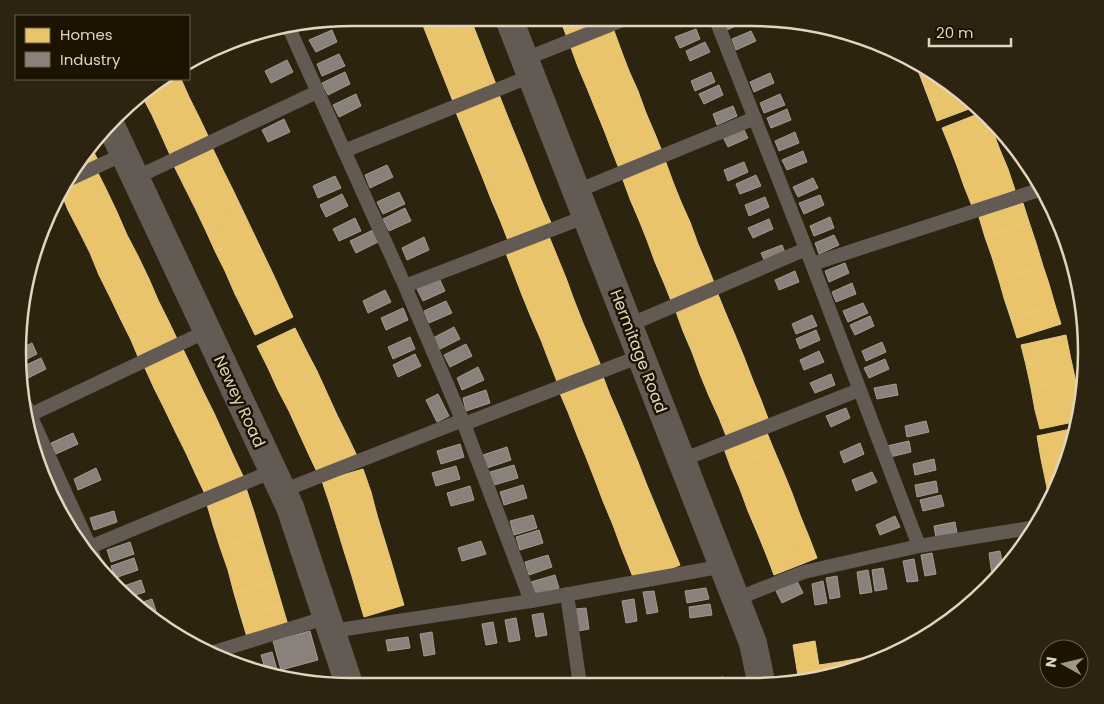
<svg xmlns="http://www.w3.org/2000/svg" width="1104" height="704" font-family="Poppins,sans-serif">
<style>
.homes{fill:#e9c46a;stroke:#e7c983}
.industry{fill:#8a817c;stroke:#a49a8f}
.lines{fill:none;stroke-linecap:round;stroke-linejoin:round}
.lane{stroke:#645a54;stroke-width:14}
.street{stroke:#645a54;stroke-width:28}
.labels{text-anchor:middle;stroke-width:5;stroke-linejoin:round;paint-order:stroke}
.street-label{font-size:16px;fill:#e2d5bc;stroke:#1c1302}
.rim{fill:none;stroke:#e2d5bc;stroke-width:2.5}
</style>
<rect width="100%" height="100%" fill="#2d2410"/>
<!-- homes -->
<path class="homes" d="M420,18H470L471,20L428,38Z
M560,19H610L568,40Z
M471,20L480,43L437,61L428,38Z
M613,28L621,50L578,67L570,45Z
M480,43L488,64L445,81L437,61Z
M621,50L629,71L587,88L578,67Z
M915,62L935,76L922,81Z
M488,64L497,87L454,104L445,81Z
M629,71L638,91L595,108L587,88Z
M935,76L958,91L930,102L922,81Z
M169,79H181L189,97L152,115L142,96L152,87Z
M638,91L646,113L604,130L595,108Z
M958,91L977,106L937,121L930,102Z
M498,92L507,115L464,132L455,110Z
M189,97L200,119L162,137L152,115Z
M983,112L992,129L949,145L942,128Z
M646,113L655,134L612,151L604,130Z
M507,115L516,137L473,154L464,132Z
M200,119L209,138L171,157L162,137Z
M992,129L1000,150L957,166L949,145Z
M655,134L663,154L620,171L612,151Z
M516,137L525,159L482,176L473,154Z
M90,145L99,162L73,174L87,148Z
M211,145L222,168L184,186L173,164Z
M1000,150L1008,169L964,186L957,166Z
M525,159L534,182L491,199L482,176Z
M665,160L673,182L630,199L622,177Z
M222,168L233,190L195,208L184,186Z
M96,169L107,191L68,210L62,195L68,183Z
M1008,169L1015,190L972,206L964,186Z
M534,182L542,202L500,220L491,199Z
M673,182L681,202L639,220L630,199Z
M233,190L243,211L205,229L195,208Z
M107,191L117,212L79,231L68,210Z
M542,202L552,225L509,243L500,220Z
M681,202L690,222L647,240L639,220Z
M1023,203L1029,222L985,237L979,217Z
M243,211L253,232L215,251L205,229Z
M117,212L127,235L90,253L79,231Z
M690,222L698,244L655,262L647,240Z
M1029,222L1036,243L992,257L985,237Z
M253,232L263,253L225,271L215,251Z
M548,234L557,256L514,274L505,251Z
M127,235L138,256L99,275L90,253Z
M1036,243L1043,266L999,280L992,257Z
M698,244L707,265L664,283L655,262Z
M263,253L274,276L235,294L225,271Z
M138,256L149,279L110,297L99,275Z
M557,256L566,278L522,295L514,274Z
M707,265L715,285L672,303L664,283Z
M1043,266L1049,284L1004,298L999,280Z
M274,276L284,298L246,316L235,294Z
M566,278L574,300L531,317L522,295Z
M149,279L158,300L120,318L110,297Z
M1049,284L1055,305L1011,319L1004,298Z
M717,292L726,314L683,331L675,309Z
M284,298L293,317L255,335L246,316Z
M158,300L169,322L131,340L120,318Z
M574,300L583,323L541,340L531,317Z
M1055,305L1061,324L1017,338L1011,319Z
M726,314L735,335L692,352L683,331Z
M169,322L178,341L139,359L131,340Z
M583,323L592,344L549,361L541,340Z
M295,328L306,350L268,368L257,346Z
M735,335L744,357L700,374L692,352Z
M1066,335L1070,355L1026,365L1021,345Z
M592,344L601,366L558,384L549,361Z
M182,347L193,370L154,388L144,366Z
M306,350L317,371L278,390L268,368Z
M1070,355L1075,378L1031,388L1026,365Z
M744,357L752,378L709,396L700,374Z
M193,370L203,391L165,410L154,388Z
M317,371L327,393L289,411L278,390Z
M602,374L610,395L568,412L559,391Z
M752,378L761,400L719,418L709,396Z
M1075,378L1080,400L1035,410L1031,388Z
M203,391L214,413L175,431L165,410Z
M327,393L337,415L299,433L289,411Z
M610,395L620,418L577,435L568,412Z
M761,400L769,421L727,438L719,418Z
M1080,400L1081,406L1078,421L1040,429L1035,410Z
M214,413L224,435L186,453L175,431Z
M337,415L348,437L309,455L299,433Z
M620,418L629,440L586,457L577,435Z
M765,428L774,450L731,468L723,446Z
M1076,428L1070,453L1041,459L1037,436Z
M224,435L234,457L196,475L186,453Z
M348,437L357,456L318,474L309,455Z
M629,440L638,462L595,480L586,457Z
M774,450L783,471L740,489L731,468Z
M1070,453L1062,475L1045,478L1041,459Z
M234,457L243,476L205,494L196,475Z
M638,462L646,483L603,501L595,480Z
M363,469L371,492L330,505L322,481Z
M783,471L792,493L748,511L740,489Z
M1062,475L1051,498H1049L1045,478Z
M646,483L656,507L613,525L603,501Z
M246,488L254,512L213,525L206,501Z
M371,492L377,515L337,528L330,505Z
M792,493L800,515L757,532L748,511Z
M656,507L665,529L621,547L613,525Z
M254,512L261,535L220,547L213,525Z
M377,515L384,538L344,551L337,528Z
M800,515L809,537L766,554L757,532Z
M665,529L680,565L658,574L633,577L621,547Z
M261,535L268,558L228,570L220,547Z
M809,537L817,558L774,575L766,554Z
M384,538L391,561L351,573L344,551Z
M268,558L275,581L234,593L228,570Z
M391,561L398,585L358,597L351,573Z
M275,581L282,605L241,617L234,593Z
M398,585L404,605L364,617L358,597Z
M282,605L288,625L247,637L241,617Z
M815,641L821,678L799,682L793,645Z
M884,655L885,658L863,666L862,658Z
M862,658L863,666L841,674L839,662Z
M839,662L841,674L821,678L819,665Z
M723,677L725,686L703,685L702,681Z
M702,681L703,685H678Z"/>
<!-- industry -->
<path class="industry" d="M723,20H747V21L727,30Z
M696,29L700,39L680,48L675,37Z
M332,30L337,42L316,52L309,40Z
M751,31L756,41L736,50L732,39Z
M705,42L710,52L690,61L686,51Z
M339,54L345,66L322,76L317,64Z
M287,60L293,72L271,83L265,71Z
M345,72L350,84L328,95L322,83Z
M711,72L715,82L695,91L691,81Z
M770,73L774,83L754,92L750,82Z
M719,85L723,95L704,104L699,94Z
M356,94L361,106L339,117L333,105Z
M780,94L785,105L764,113L760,103Z
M733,106L737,116L717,125L713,114Z
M787,109L791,120L771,128L767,118Z
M284,119L290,132L268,142L262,130Z
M743,128L748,138L728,147L723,137Z
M795,132L799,143L779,151L775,141Z
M803,151L807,162L787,170L782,160Z
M744,162L748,172L728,181L724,170Z
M387,165L393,177L370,188L365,175Z
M756,175L761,186L740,194L736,184Z
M335,176L341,188L318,198L313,186Z
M813,178L818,188L798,197L793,187Z
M399,192L405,204L383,214L377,202Z
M342,194L348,206L326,217L320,205Z
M820,195L824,205L804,214L799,203Z
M765,197L769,207L749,216L745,205Z
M405,208L411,221L389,231L383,219Z
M830,217L834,228L814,236L810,226Z
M355,218L361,231L339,241L333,229Z
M769,219L773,229L753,238L748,228Z
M373,230L378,242L356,253L350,241Z
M834,235L839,245L819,254L815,243Z
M424,237L429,250L407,260L402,248Z
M782,245L786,255L766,264L761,253Z
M845,263L849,273L829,282L825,271Z
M795,271L799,282L779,290L775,280Z
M439,278L445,291L423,301L417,289Z
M852,283L856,294L836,302L832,292Z
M385,290L391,302L368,313L363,301Z
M446,301L452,313L429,323L424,311Z
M863,303L868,313L848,322L843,311Z
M403,308L408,320L386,330L381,318Z
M812,315L817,326L796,334L792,324Z
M870,316L874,326L855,335L850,325Z
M454,327L460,339L438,350L433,338Z
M816,330L820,340L800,349L796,339Z
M410,337L415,349L393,359L388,347Z
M882,342L886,352L866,361L862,351Z
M32,343L37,354L21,362L20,349Z
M466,344L472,356L450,367L444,355Z
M819,351L824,362L804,370L800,360Z
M415,354L421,366L398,377L393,365Z
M41,358L46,369L24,380L22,367Z
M885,359L889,369L869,378L864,368Z
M478,367L484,380L462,390L457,378Z
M831,374L835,385L815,393L810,383Z
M896,384L898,395L877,399L874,388Z
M486,390L490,403L466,411L463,398Z
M438,394L449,416L437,422L426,400Z
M846,408L850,418L831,427L826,416Z
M926,421L929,432L907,437L905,426Z
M73,433L78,444L56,454L51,443Z
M909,441L911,452L890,457L887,446Z
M860,443L864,454L844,463L840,452Z
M460,444L464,457L441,464L437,451Z
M507,447L511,460L487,468L483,455Z
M934,459L936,470L915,475L913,464Z
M514,465L518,478L494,485L490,472Z
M456,466L460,479L436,486L432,473Z
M96,468L101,480L78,490L74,479Z
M872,472L877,482L856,491L852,480Z
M936,481L938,492L917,497L915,485Z
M523,485L527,498L504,505L500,492Z
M470,486L474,500L451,506L447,493Z
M941,495L944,506L923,511L920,500Z
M114,511L117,522L94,530L90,518Z
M533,515L537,528L514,535L510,521Z
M895,516L900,527L880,535L876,525Z
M955,522L957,533L936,538L934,526Z
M539,530L543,543L520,550L516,537Z
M481,541L486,554L462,561L458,548Z
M130,542L134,554L111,562L107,550Z
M1022,547L1014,557L1013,548Z
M1000,551L1004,572L992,575L989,553Z
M932,553L936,574L925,576L921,555Z
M548,555L552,567L529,575L525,562Z
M134,558L138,570L115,578L111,566Z
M914,559L918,581L907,582L903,561Z
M883,568L887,589L875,591L872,570Z
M868,570L872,592L860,594L857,572Z
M555,575L559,588L535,595L531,582Z
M837,576L840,597L830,599L826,578Z
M141,580L145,592L126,598L118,588Z
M797,581L803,593L782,603L776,591Z
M823,581L827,603L815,605L812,584Z
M706,588L709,599L687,603L685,591Z
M654,591L658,612L647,614L643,592Z
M152,599L156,611L147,613L134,605Z
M634,599L637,621L626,623L622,601Z
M710,604L712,615L690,618L689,607Z
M586,608L589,629L578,631L575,609Z
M543,613L547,635L536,637L532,615Z
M516,618L520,640L509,642L505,620Z
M493,622L497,643L486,645L482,624Z
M310,631L318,660L281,670L273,641Z
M432,632L435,654L424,656L420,634Z
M408,637L410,648L388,651L386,640Z
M272,652L278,673L274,674L266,672L261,655Z"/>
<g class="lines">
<!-- lane -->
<path class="lane" d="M716,20L812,264L1042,189
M289,28L405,286L464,424L531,601
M525,59L625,19
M344,151L531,76
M135,178L317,92
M70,179L124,154
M577,191L755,118
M812,264L919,546L1036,527
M405,286L587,216
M629,325L806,249
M26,406L30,415L207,331
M30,415L90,547L273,471
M464,424L641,356
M682,460L859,390
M282,491L463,420
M90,547L95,561
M567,594L580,685
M736,599L804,572L919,546
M332,631L531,601L724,566
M211,653L328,617"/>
<!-- street -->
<path class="street" d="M509,19L753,643L762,686
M111,126L290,507L349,684"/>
</g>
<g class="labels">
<!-- street labels -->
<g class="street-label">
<text transform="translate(639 351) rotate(69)" y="6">Hermitage Road</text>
<text transform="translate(240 401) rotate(65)" y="6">Newey Road</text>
</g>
</g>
<!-- crop -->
<path d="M0 0H1104V704H0ZM352 26H752A326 326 0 0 1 1078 352V352A326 326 0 0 1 752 678H352A326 326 0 0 1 26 352V352A326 326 0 0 1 352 26Z" fill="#2c2311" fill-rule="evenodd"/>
<path class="rim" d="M352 26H752A326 326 0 0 1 1078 352V352A326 326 0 0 1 752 678H352A326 326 0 0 1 26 352V352A326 326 0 0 1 352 26Z"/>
<!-- legend -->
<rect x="15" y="15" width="175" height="65" fill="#1c1302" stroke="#6b614c"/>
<rect x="25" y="28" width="25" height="15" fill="#e9c46a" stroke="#6b614c"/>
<text x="60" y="40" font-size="15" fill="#e2d5bc">Homes</text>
<rect x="25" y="52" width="25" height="15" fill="#8a817c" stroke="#6b614c"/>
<text x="60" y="65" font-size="15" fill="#e2d5bc">Industry</text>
<!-- north arrow -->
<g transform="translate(1064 664) rotate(278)"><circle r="24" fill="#1c1302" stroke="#6b614c"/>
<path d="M0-4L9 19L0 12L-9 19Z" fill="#a39780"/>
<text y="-8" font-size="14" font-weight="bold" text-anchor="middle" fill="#e2d5bc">N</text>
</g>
<!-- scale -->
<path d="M929 38v8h82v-8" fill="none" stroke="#e2d5bc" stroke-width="2.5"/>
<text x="936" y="38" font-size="15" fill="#e2d5bc" stroke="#1c1302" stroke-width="4" paint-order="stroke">20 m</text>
</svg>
